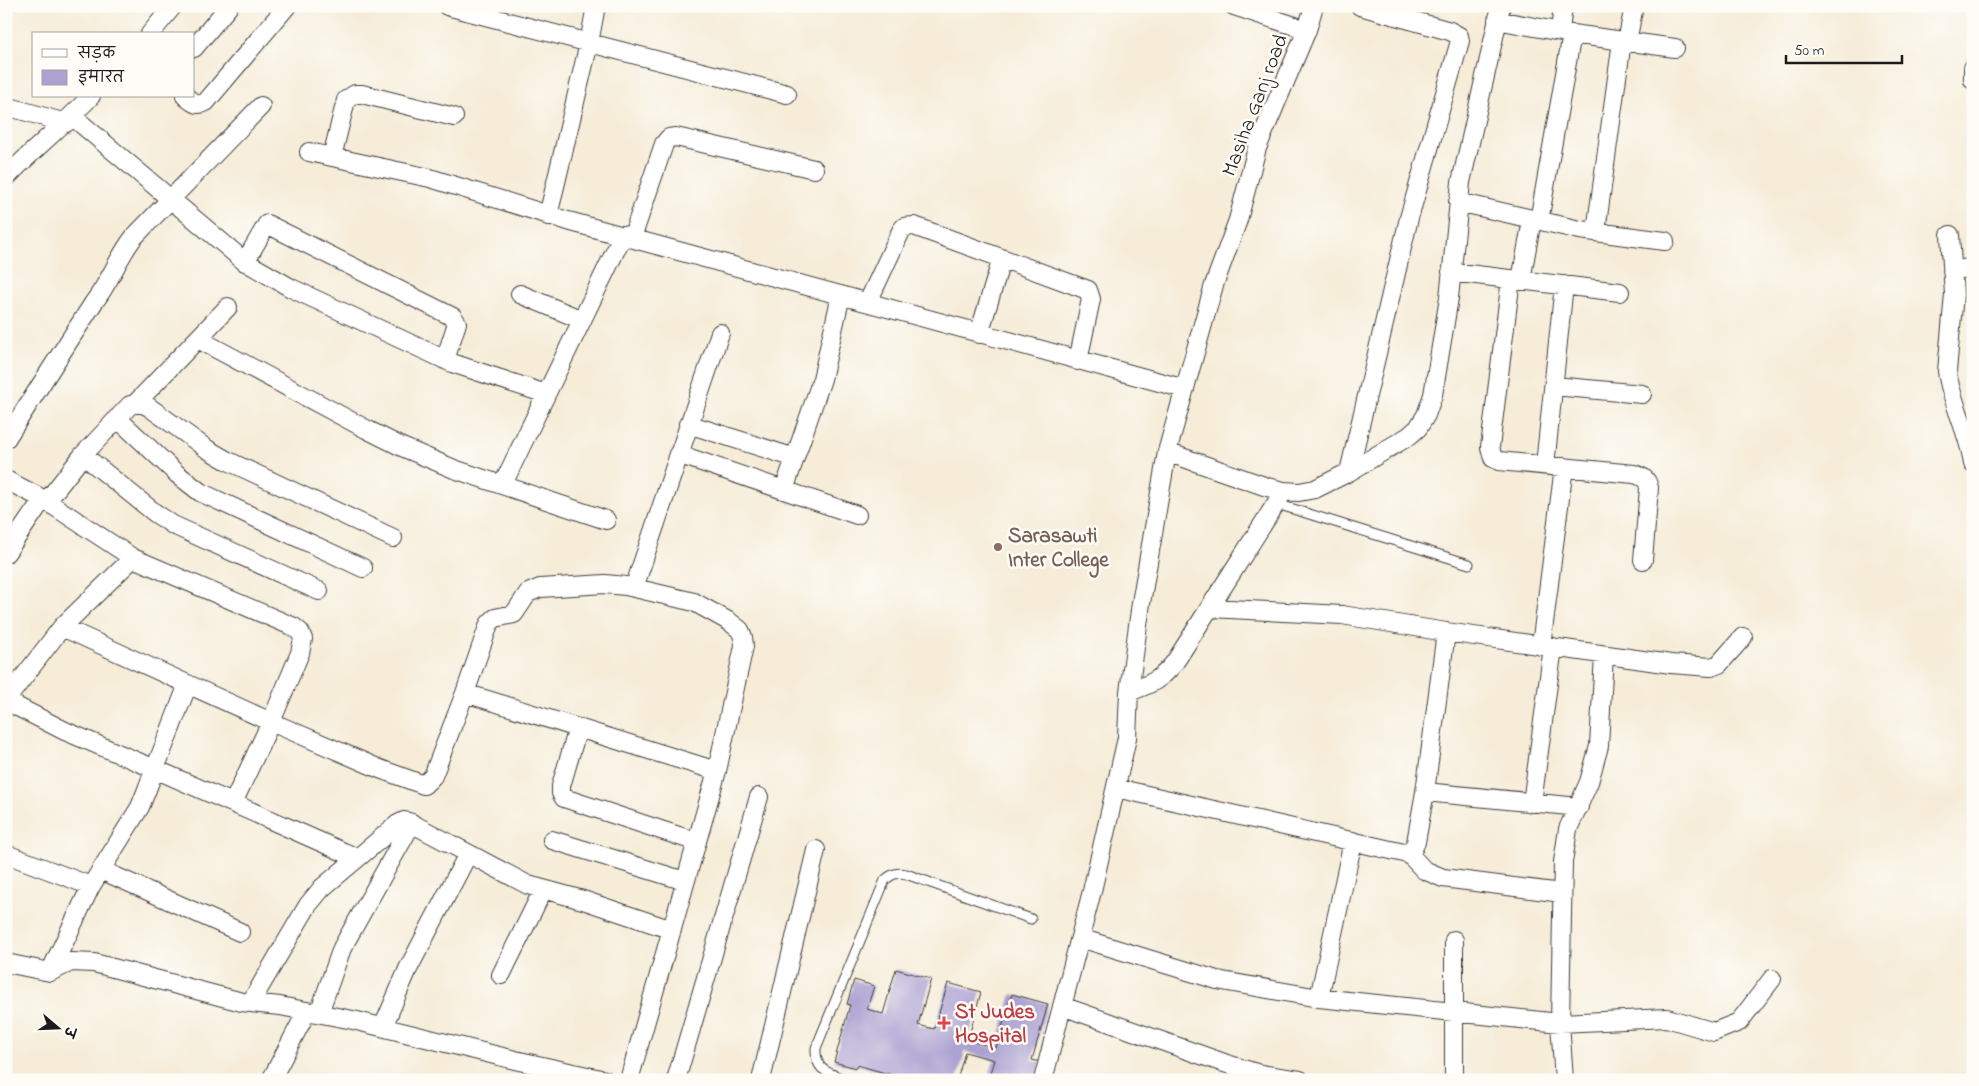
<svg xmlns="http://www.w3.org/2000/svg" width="1979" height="1086" font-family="'Indie Flower','Playpen Sans Deva',sans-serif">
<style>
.building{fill:#aca2d2}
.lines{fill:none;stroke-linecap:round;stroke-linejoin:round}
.lane-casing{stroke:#3d3b38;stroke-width:11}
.street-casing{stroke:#3d3b38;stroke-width:20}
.lane{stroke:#fff;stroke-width:9}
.street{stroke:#fff;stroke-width:18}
.education-dot{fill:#8d6e63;stroke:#fdfcf7;stroke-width:2}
.health-dot{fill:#e0444e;stroke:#fdfcf7;stroke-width:2}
.labels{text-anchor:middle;stroke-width:5;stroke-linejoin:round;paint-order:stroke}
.street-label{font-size:21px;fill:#1c1c1c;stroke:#fdfcf7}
.education-label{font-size:21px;font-weight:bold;fill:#785e54;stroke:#fdfcf7;text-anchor:start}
.health-label{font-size:21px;font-weight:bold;fill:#be3a42;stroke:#fdfcf7;text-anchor:start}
</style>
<rect width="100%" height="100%" fill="#fdfcf7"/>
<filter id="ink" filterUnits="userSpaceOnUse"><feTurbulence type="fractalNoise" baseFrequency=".02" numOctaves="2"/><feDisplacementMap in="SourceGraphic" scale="10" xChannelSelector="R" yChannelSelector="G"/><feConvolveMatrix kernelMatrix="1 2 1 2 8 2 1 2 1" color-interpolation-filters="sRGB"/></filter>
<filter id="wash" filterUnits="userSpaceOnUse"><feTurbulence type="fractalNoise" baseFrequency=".0096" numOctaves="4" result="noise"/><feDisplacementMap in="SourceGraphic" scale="20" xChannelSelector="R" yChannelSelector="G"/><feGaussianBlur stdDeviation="1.12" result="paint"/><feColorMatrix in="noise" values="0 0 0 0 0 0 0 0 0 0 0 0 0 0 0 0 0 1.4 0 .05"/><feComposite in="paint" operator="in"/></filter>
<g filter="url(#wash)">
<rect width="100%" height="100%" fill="#f6ecd8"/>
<g id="blocks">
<!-- building -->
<path class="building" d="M896,969L931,979L918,1025L934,1029L948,983L981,992L968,1040L996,1048L1012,994L1048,1004L1032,1060L1041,1062L1036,1080H988L994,1060L965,1052L957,1080H910L857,1065L856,1068L834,1062L850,1005L847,1004L854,980L874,986L867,1009L883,1014Z"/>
</g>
</g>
<g filter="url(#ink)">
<use href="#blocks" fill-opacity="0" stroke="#3d3b38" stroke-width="1"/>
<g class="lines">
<defs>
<path id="lane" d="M1277,504L1469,564
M847,1080C828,1072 815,1072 816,1048L885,880C892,874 897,872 906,874L1031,919"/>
<path id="street" d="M447,6L787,94
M1234,6L1307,30
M1497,20L1572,34L1675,48
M1560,31L1563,6
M150,34L173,6
M1627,42L1634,6
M194,48L229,6
M1973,68V80
M185,96C192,102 197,107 206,102L287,6
M6,106L66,123
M72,116L244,261L291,288L452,363L546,394
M309,152L430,178L568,221L1185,389
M332,157L346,100L355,94H362L454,117
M6,178C33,149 64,125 91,96
M1458,202L1580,230L1665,241
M548,216L589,43L596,6
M1539,221L1572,34
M1596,231L1622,41
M1950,235L1954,294L1947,371C1951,402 1968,430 1973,463
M632,238L664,144L669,138L676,137L814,169
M245,262L267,224L453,317L457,323L445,360
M1952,271L1973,267
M1451,272L1620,292
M1511,279L1490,447L1493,458L1499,461L1634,474C1643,477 1647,478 1649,488L1643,560
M1521,280L1532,220
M520,294L582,320
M868,302L901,231L904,227L914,226L1088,290L1091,299L1078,361
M979,334L1002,258
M198,339L366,429L402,447L454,469L606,520
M1554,386L1642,394
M136,403L228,307
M117,418L177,474L200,492L363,568
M688,424L795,458
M6,439L94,302C110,282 118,257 134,237L261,106
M1167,452L1267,487L1284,491L1299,492L1315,489L1349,472L1409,436L1418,428L1426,415L1433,395L1449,298L1461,182L1501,6
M678,454L857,515
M83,455L155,513L173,525L319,591
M1545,465L1564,285
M1349,472L1409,218L1460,41L1459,36L1450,31L1360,6
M6,480L43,499L133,558L294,627L300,632L303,639L300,653L271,722L233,803
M503,484L623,235
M784,490L822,379L841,295
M47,501L83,455L130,405L141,403L149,407L207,449L226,460L393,538
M6,553L43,499
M634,588L720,333
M1210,608L1342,615L1446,632L1671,664L1711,667L1719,664L1743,637
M62,627L133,558
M1541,646L1564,467
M1129,692C1151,684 1161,680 1175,662L1284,491
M465,693L717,771
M6,700L62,627L271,722L380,769L424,785L433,776L465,693L489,624L495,618L514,614L528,593L540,588L605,584L626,586L694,602L730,622L740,630L743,637L744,646L717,771L629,1080
M6,701L65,731L155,769L188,684
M578,728L561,786V793L564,798L697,842
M1116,788L1404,853L1412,851L1416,842L1425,792L1446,632
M1425,792L1579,807
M1532,803L1553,647
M552,840L685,881
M1408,853L1424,870L1443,878L1562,893
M6,854L91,886
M101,870L240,932
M1080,938L1217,980L1319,998L1560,1023L1667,1018L1714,1032L1739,1022L1772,979
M1454,940V1080
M6,963L50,972L71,962L94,963L242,1002L280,1006L353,1020L515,1060L605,1080
M50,972L91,886L140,807L155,769L357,858
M501,975L543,890
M1319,998L1353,841
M251,1002L308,905L322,888L398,824L404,821L409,822L528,885L583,900L672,930
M1062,1006L1224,1063L1260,1074L1300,1080
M319,1013L342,948L412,823
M383,1027L408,969L468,854
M271,1080L307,1011
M676,1080L759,797
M761,1080L816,850
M1043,1080L1092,891L1127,738L1129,692L1141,603L1167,452L1214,285L1238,220L1257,148L1307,30L1314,6
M1564,1080L1560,1023L1563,862L1568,829L1589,782L1599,746L1604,655"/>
</defs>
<!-- lane casing -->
<use href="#lane" class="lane-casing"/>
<!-- street casing -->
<use href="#street" class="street-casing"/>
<!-- lane -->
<use href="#lane" class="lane"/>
<!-- street -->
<use href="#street" class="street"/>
</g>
</g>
<!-- markers -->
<circle class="education-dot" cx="998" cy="547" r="5"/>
<path class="health-dot" d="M941.5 1015.5h5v5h5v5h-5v5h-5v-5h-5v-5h5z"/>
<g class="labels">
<!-- street labels -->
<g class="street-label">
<text transform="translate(1254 105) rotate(-69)" y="7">Masiha Ganj road</text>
</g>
<!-- education labels -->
<g class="education-label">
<text x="1008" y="542">Sarasawti<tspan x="1008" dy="24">Inter College</tspan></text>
</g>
<!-- health labels -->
<g class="health-label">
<text x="955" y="1018">St Judes<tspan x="955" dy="24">Hospital</tspan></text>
</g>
</g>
<!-- margin -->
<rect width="1979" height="1086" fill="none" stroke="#fdfcf7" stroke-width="25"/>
<!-- legend -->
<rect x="32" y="32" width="162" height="65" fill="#fdfcf7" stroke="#a3a29f"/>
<rect x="42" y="49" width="25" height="8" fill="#ffffff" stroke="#a3a29f"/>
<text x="78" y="58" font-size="15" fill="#1c1c1c">सड़क</text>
<rect x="42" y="70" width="25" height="15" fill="#aca2d2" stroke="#a3a29f"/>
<text x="78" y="82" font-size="15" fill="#1c1c1c">इमारत</text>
<!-- north arrow -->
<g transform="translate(58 1028) rotate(109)" stroke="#fdfcf7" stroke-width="4" paint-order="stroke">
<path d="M0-4L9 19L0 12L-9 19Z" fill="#1c1c1c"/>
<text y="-8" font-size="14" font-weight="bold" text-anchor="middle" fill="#1c1c1c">उ</text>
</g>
<!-- scale -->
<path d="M1786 55v8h116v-8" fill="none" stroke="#1c1c1c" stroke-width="2.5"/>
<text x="1794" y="55" font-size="15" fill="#1c1c1c" stroke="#fdfcf7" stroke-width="4" paint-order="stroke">50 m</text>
</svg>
